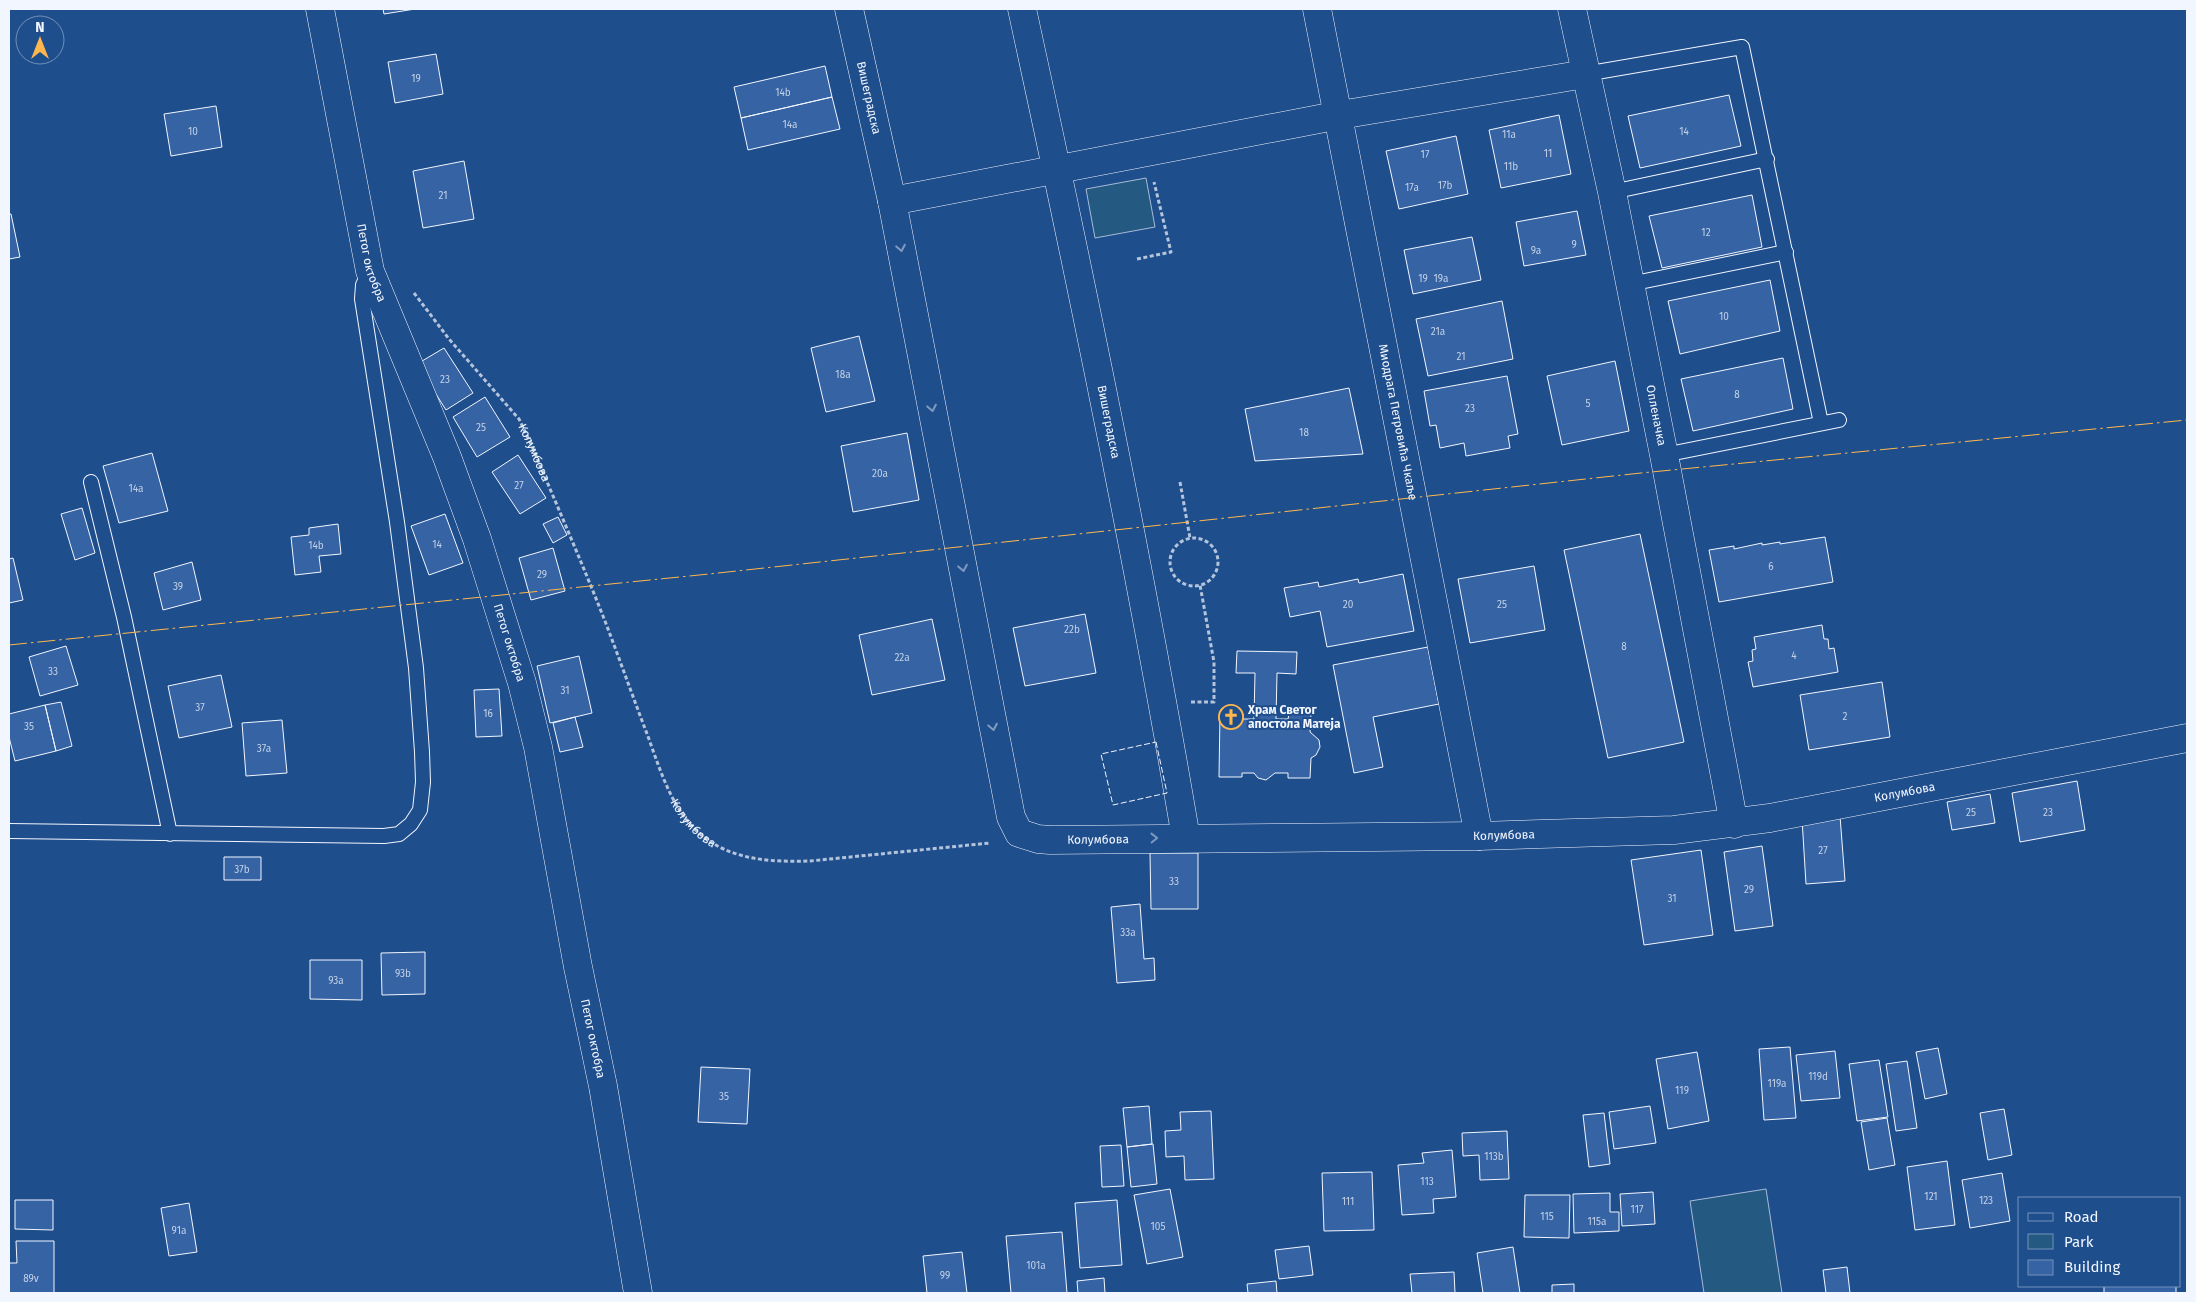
<svg xmlns="http://www.w3.org/2000/svg" width="2196" height="1302" font-family="'Fira Sans',sans-serif">
<style>
.green{fill:#245a82;stroke:#a8bbd7}
.building{fill:#3563a3;stroke:#f2f6ff}
.lines{fill:none;stroke-linecap:round;stroke-linejoin:round}
.lane-casing{stroke:#f2f6ff;stroke-width:16}
.street-casing{stroke:#f2f6ff;stroke-width:29}
.path{stroke:#b3c4dc;stroke-width:3;stroke-dasharray:4 2.5;stroke-linecap:butt}
.lane{stroke:#1f4e8c;stroke-width:14}
.street{stroke:#1f4e8c;stroke-width:28}
.fence{stroke:#f2f6ff;stroke-width:1;stroke-dasharray:6 2.5;stroke-linecap:butt}
.power{stroke:#ffb74d;stroke-width:1;stroke-dasharray:18 4 2.5 4;stroke-linecap:butt}
.oneway{stroke:#7e9ac0}
.labels{text-anchor:middle;stroke-width:4;stroke-linejoin:round;paint-order:stroke}
.number-label{font-size:10px;fill:#c3d1e8}
.street-label{font-size:12px;fill:#f2f6ff;stroke:#1f4e8c}
.poi-label{font-size:12px;font-weight:bold;fill:#f2f6ff;stroke:#1f4e8c;text-anchor:start}
</style>
<rect width="100%" height="100%" fill="#1f4e8c"/>
<!-- green -->
<path class="green" d="M1146,178L1155,227L1095,238L1086,189Z
M1766,1189L1782,1293H1704L1690,1201Z"/>
<!-- building -->
<path class="building" d="M383,9H415L384,14Z
M436,54L443,94L395,103L388,62Z
M825,66L832,97L741,118L734,87Z
M1729,95L1741,146L1640,168L1628,116Z
M832,97L840,129L748,150L741,118Z
M216,106L222,147L171,156L164,114Z
M1559,115L1571,174L1501,188L1489,130Z
M1456,136L1468,194L1399,209L1386,151Z
M464,161L474,219L423,228L413,171Z
M1752,195L1762,247L1662,268L1649,216Z
M1577,211L1586,255L1524,266L1516,222Z
M9,214H11L20,257L9,259Z
M1472,237L1481,280L1413,294L1404,250Z
M1770,280L1780,331L1680,354L1668,301Z
M1502,301L1513,359L1428,376L1416,319Z
M859,336L875,401L826,412L811,348Z
M444,348L473,393L446,410L417,364Z
M1783,358L1793,409L1693,431L1681,379Z
M1615,361L1629,431L1562,445L1547,376Z
M1507,376L1518,434L1508,436L1510,448L1466,456L1464,443L1440,448L1436,425L1430,426L1424,391Z
M1349,388L1363,454L1255,461L1245,409Z
M485,397L510,437L477,457L453,417Z
M907,433L919,500L853,512L841,446Z
M152,453L168,511L119,523L103,466Z
M518,455L546,498L520,514L492,472Z
M82,508L95,553L75,560L61,514Z
M445,514L463,563L429,575L411,526Z
M558,517L567,535L553,543L543,524Z
M338,524L341,554L319,556L321,572L295,575L291,537L309,535V528Z
M1640,534L1684,742L1608,758L1564,550Z
M1825,537L1833,582L1719,602L1709,550L1734,546V549L1762,543V545L1780,542V544Z
M553,548L565,591L531,600L519,558Z
M13,558L23,600L9,603V559Z
M192,562L201,600L163,610L154,573Z
M1534,566L1545,630L1470,643L1458,579Z
M1403,574L1414,631L1327,647L1320,611L1290,617L1284,588L1318,582L1319,587L1358,579L1359,583Z
M1085,614L1096,673L1025,686L1013,628Z
M932,619L945,680L872,695L859,635Z
M1822,625L1824,639H1828L1829,649L1834,648L1838,672L1753,687L1748,662L1753,661L1752,650L1756,649L1754,637Z
M66,646L78,685L40,696L29,657Z
M1428,647L1439,704L1373,717L1383,767L1354,773L1333,665Z
M1237,651L1297,652L1296,674L1277,673L1276,719H1288L1289,714H1311L1310,732L1319,740L1320,747L1316,755L1311,758L1310,778H1288V773H1275L1266,780L1258,778L1254,773H1242V777H1219L1220,714H1243V719H1254L1255,673H1236Z
M579,656L592,713L550,723L537,666Z
M221,675L232,727L179,738L168,686Z
M1882,682L1890,737L1809,750L1800,695Z
M499,689L502,736L476,737L474,690Z
M61,702L72,746L56,751L45,705Z
M45,705L56,751L15,761L9,737V714Z
M575,717L583,747L560,752L553,723Z
M282,720L287,773L246,776L242,723Z
M2077,781L2085,830L2020,842L2012,793Z
M1990,794L1995,823L1952,830L1947,802Z
M1840,816L1845,881L1806,884L1802,819Z
M1762,846L1773,926L1735,931L1724,852Z
M1701,850L1713,935L1644,945L1631,860Z
M1150,853H1198V909H1151Z
M224,857H261V880H224Z
M1140,904L1144,959L1154,958L1155,980L1117,983L1111,907Z
M425,952V994L382,995L381,953Z
M310,960H362V1000L310,999Z
M1790,1047L1796,1118L1764,1120L1759,1049Z
M1938,1048L1947,1094L1925,1099L1916,1052Z
M1835,1051L1840,1098L1801,1101L1796,1055Z
M1697,1052L1709,1121L1668,1129L1656,1059Z
M1879,1060L1888,1117L1857,1121L1849,1064Z
M1907,1061L1917,1128L1896,1131L1886,1064Z
M701,1067L750,1069L747,1124L698,1122Z
M1149,1106L1152,1144L1127,1147L1123,1108Z
M1650,1106L1656,1143L1614,1149L1609,1112Z
M2004,1109L2012,1155L1988,1160L1980,1113Z
M1211,1111L1214,1179L1185,1180L1184,1156L1166,1157L1165,1131L1181,1130L1180,1112Z
M1604,1113L1610,1164L1589,1167L1583,1115Z
M1887,1118L1895,1165L1869,1170L1861,1122Z
M1507,1131L1509,1179L1480,1180L1479,1155L1463,1156L1462,1133Z
M1153,1144L1157,1184L1131,1187L1127,1147Z
M1121,1145L1124,1186L1102,1187L1100,1146Z
M1452,1150L1456,1197L1433,1199L1434,1213L1402,1215L1398,1165L1424,1163L1422,1153Z
M1947,1161L1955,1225L1915,1230L1907,1167Z
M1372,1172L1374,1230L1324,1231L1322,1173Z
M2002,1173L2010,1221L1970,1228L1962,1180Z
M1170,1189L1183,1257L1147,1264L1134,1195Z
M1653,1192L1655,1224L1622,1226L1620,1194Z
M1610,1193V1212H1619V1231L1574,1233L1573,1194Z
M1525,1195H1570L1569,1238L1524,1237Z
M15,1200H53V1230L15,1229Z
M1117,1200L1122,1265L1080,1268L1075,1203Z
M189,1203L197,1252L169,1256L161,1208Z
M1062,1232L1067,1293H1011L1006,1236Z
M16,1241H54V1293H9V1263H17Z
M1309,1246L1313,1275L1279,1279L1275,1250Z
M1513,1247L1520,1293H1483L1477,1253Z
M962,1252L967,1293H927L923,1256Z
M1847,1267L1850,1293H1826L1823,1270Z
M1454,1272L1455,1293H1412L1410,1274Z
M1104,1278L1105,1293H1078L1077,1281Z
M1276,1281L1277,1293H1248L1247,1284Z
M1574,1284V1293H1552V1285Z
M2104,1286H2176V1293H2104Z"/>
<g class="lines">
<defs>
<path id="lane" d="M1585,74L1742,47L1821,423
M1612,192L1767,159
M1630,284L1786,252
M1664,455L1839,420
M91,482L124,617L170,834
M9,831L384,836L399,834L411,824L420,810L423,782L422,752L416,668L397,522L362,299L363,285L368,274"/>
<g id="street">
<path id="s2" d="M320,9L370,271L447,457L477,539L522,683L538,747L578,967L603,1086L638,1293"/>
<path id="s3" d="M849,9L892,201L1011,817L1019,833L1038,839L1050,840L1479,836L1674,830L1770,818L2187,738"/>
<path id="s4" d="M1022,9C1082,284 1139,560 1186,838"/>
<path id="s5" d="M1317,9L1479,836"/>
<path id="s6" d="M1572,9L1612,192L1664,455L1734,824"/>
<path d="M892,201L1340,115L1585,74"/>
</g>
</defs>
<!-- lane casing -->
<use href="#lane" class="lane-casing"/>
<!-- street casing -->
<use href="#street" class="street-casing"/>
<!-- path -->
<g class="path">
<path d="M1137,259L1171,252L1154,182"/>
<path id="s1" d="M414,293L449,339L519,419L531,444C555,501 580,558 603,616C617,652 630,689 644,726C659,764 670,812 705,838C736,861 774,862 810,861L990,843"/>
<path d="M1180,482L1190,538"/>
<circle cx="1194" cy="562" r="24"/>
<path d="M1191,702H1214V662L1200,585"/>
</g>
<!-- lane -->
<use href="#lane" class="lane"/>
<!-- street -->
<use href="#street" class="street"/>
<!-- fence -->
<path class="fence" d="M1156,742L1167,793L1113,805L1101,754Z"/>
<!-- power -->
<path class="power" d="M9,645L709,574L1641,473L2187,420"/>
</g>
<!-- one-way arrows -->
<defs><path id="oneway-chevron" d="M-2-3.5L2.5 0L-2 3.5" fill="none" stroke-width="1.6" stroke-linecap="round" stroke-linejoin="round" transform="scale(1.25)"/></defs>
<g class="oneway">
<use href="#oneway-chevron" transform="translate(901 248) rotate(79)"/>
<use href="#oneway-chevron" transform="translate(932 408) rotate(79)"/>
<use href="#oneway-chevron" transform="translate(963 568) rotate(79)"/>
<use href="#oneway-chevron" transform="translate(993 727) rotate(79)"/>
<use href="#oneway-chevron" transform="translate(1154 838) rotate(-1)"/>
</g>
<!-- icons -->
<defs>
<symbol id="church-ring" viewBox="-11 -11 22 22"><circle r="9.5" fill="#1f4e8c" stroke="#ffb74d" stroke-width="1.5"/><path d="M-1.2-6h2.4v3.5h3.3v2.4h-3.3V6h-2.4V-.1h-3.3v-2.4h3.3Z" fill="#ffb74d"/></symbol>
</defs>
<g fill-rule="evenodd">
<use href="#church-ring" x="1217" y="703" width="28" height="28"/>
</g>
<g class="labels">
<!-- number labels -->
<g class="number-label">
<text x="416" y="82">19</text>
<text x="783" y="96">14b</text>
<text x="790" y="128">14a</text>
<text x="193" y="135">10</text>
<text x="1684" y="135">14</text>
<text x="1509" y="138">11a</text>
<text x="1548" y="157">11</text>
<text x="1425" y="158">17</text>
<text x="1511" y="170">11b</text>
<text x="1445" y="189">17b</text>
<text x="1412" y="191">17a</text>
<text x="443" y="199">21</text>
<text x="1706" y="236">12</text>
<text x="1574" y="248">9</text>
<text x="1536" y="254">9a</text>
<text x="1423" y="282">19</text>
<text x="1441" y="282">19a</text>
<text x="1724" y="320">10</text>
<text x="1438" y="335">21a</text>
<text x="1461" y="360">21</text>
<text x="843" y="378">18a</text>
<text x="445" y="383">23</text>
<text x="1737" y="398">8</text>
<text x="1588" y="407">5</text>
<text x="1470" y="412">23</text>
<text x="481" y="431">25</text>
<text x="1304" y="436">18</text>
<text x="880" y="477">20a</text>
<text x="519" y="489">27</text>
<text x="136" y="492">14a</text>
<text x="437" y="548">14</text>
<text x="316" y="549">14b</text>
<text x="1771" y="570">6</text>
<text x="542" y="578">29</text>
<text x="178" y="590">39</text>
<text x="1348" y="608">20</text>
<text x="1502" y="608">25</text>
<text x="1072" y="633">22b</text>
<text x="1624" y="650">8</text>
<text x="1794" y="659">4</text>
<text x="902" y="661">22a</text>
<text x="53" y="675">33</text>
<text x="565" y="694">31</text>
<text x="200" y="711">37</text>
<text x="488" y="717">16</text>
<text x="1845" y="720">2</text>
<text x="29" y="730">35</text>
<text x="264" y="752">37a</text>
<text x="1971" y="816">25</text>
<text x="2048" y="816">23</text>
<text x="1823" y="854">27</text>
<text x="242" y="873">37b</text>
<text x="1174" y="885">33</text>
<text x="1749" y="893">29</text>
<text x="1672" y="902">31</text>
<text x="1128" y="936">33a</text>
<text x="403" y="977">93b</text>
<text x="336" y="984">93a</text>
<text x="1818" y="1080">119d</text>
<text x="1777" y="1087">119a</text>
<text x="1682" y="1094">119</text>
<text x="724" y="1100">35</text>
<text x="1494" y="1160">113b</text>
<text x="1427" y="1185">113</text>
<text x="1931" y="1200">121</text>
<text x="1986" y="1204">123</text>
<text x="1348" y="1205">111</text>
<text x="1637" y="1213">117</text>
<text x="1547" y="1220">115</text>
<text x="1597" y="1225">115a</text>
<text x="1158" y="1230">105</text>
<text x="179" y="1234">91a</text>
<text x="1036" y="1269">101a</text>
<text x="945" y="1279">99</text>
<text x="31" y="1282">89v</text>
</g>
<!-- street labels -->
<g class="street-label">
<text dy="4" stroke="none"><textPath href="#s3" startOffset="91">Вишеградска</textPath></text>
<text dy="4" stroke="none"><textPath href="#s2" startOffset="259">Петог октобра</textPath></text>
<text dy="4" stroke="none"><textPath href="#s6" startOffset="415">Опленачка</textPath></text>
<text dy="4" stroke="none"><textPath href="#s4" startOffset="422">Вишеградска</textPath></text>
<text dy="4" stroke="none"><textPath href="#s5" startOffset="421">Миодрага Петровића Чкаље</textPath></text>
<text dy="4" stroke="none"><textPath href="#s1" startOffset="201">Колумбова</textPath></text>
<text dy="4" stroke="none"><textPath href="#s2" startOffset="664">Петог октобра</textPath></text>
<text dy="4" stroke="none"><textPath href="#s3" startOffset="1732">Колумбова</textPath></text>
<text dy="4" stroke="none"><textPath href="#s1" startOffset="606">Колумбова</textPath></text>
<text dy="4" stroke="none"><textPath href="#s3" startOffset="1328">Колумбова</textPath></text>
<text dy="4" stroke="none"><textPath href="#s3" startOffset="922">Колумбова</textPath></text>
<text dy="4" stroke="none"><textPath href="#s2" startOffset="1069">Петог октобра</textPath></text>
</g>
<!-- poi labels -->
<g class="poi-label">
<text x="1248" y="714">Храм Светог<tspan x="1248" dy="14">апостола Матеја</tspan></text>
</g>
</g>
<!-- border -->
<rect width="2196" height="1302" fill="none" stroke="#f2f6ff" stroke-width="20"/>
<!-- legend -->
<rect x="2018" y="1197" width="162" height="90" fill="#1f4e8c" stroke="#7391ba"/>
<rect x="2028" y="1213" width="25" height="8" fill="#1f4e8c" stroke="#7391ba"/>
<text x="2064" y="1222" font-size="15" fill="#f2f6ff">Road</text>
<rect x="2028" y="1234" width="25" height="15" fill="#245a82" stroke="#7391ba"/>
<text x="2064" y="1247" font-size="15" fill="#f2f6ff">Park</text>
<rect x="2028" y="1260" width="25" height="15" fill="#3563a3" stroke="#7391ba"/>
<text x="2064" y="1272" font-size="15" fill="#f2f6ff">Building</text>
<!-- north arrow -->
<g transform="translate(40 40)"><circle r="24" fill="#1f4e8c" stroke="#7391ba"/>
<path d="M0-4L9 19L0 12L-9 19Z" fill="#ffb74d"/>
<text y="-8" font-size="14" font-weight="bold" text-anchor="middle" fill="#f2f6ff">N</text>
</g>
</svg>
